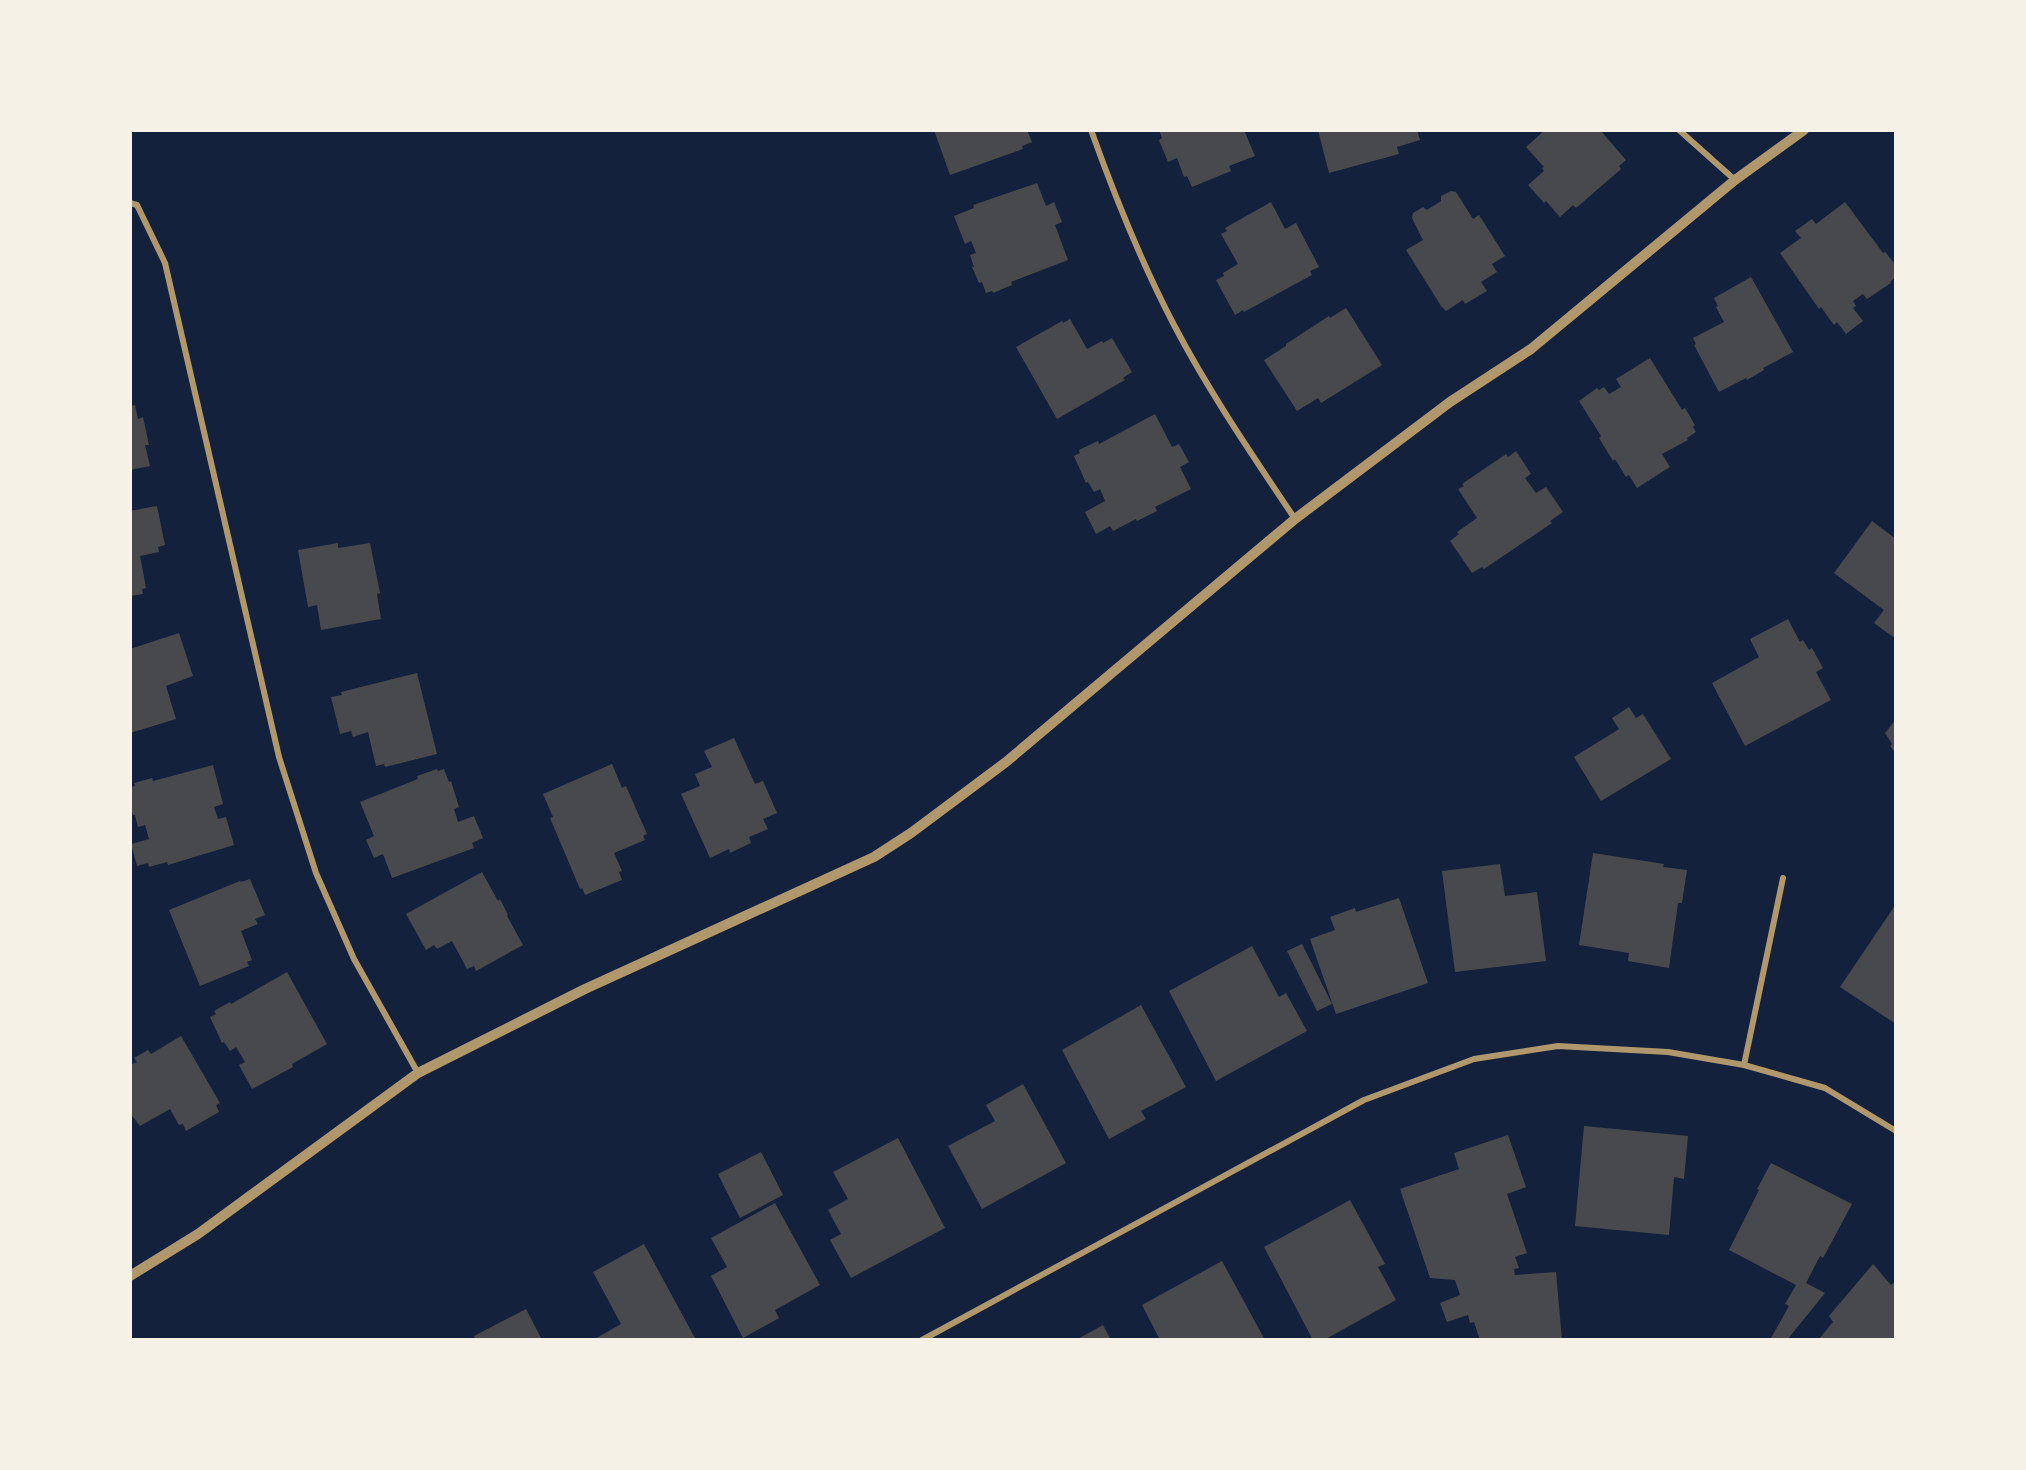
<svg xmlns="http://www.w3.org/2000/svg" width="2026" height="1470" font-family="'Noto Serif',serif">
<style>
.building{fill:#48494c}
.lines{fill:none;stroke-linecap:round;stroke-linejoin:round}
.minor{stroke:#b1986c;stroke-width:6}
.tertiary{stroke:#b1986c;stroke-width:10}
</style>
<rect width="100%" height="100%" fill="#14213d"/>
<!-- building -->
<path class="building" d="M934,130H1027L1032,142L1022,146L1023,149L950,175Z
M1159,130H1244L1255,156L1229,166L1231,171L1192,187L1187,176L1184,177L1177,158L1168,162L1159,140L1162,138Z
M1318,130H1417L1420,140L1397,147L1399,154L1329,173Z
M1545,130H1600L1626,160L1619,166L1621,169L1576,208L1573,205L1560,217L1546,201L1544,203L1528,185L1544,171L1542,168L1544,167L1526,147Z
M1037,183L1046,206L1054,202L1062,222L1055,225L1068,260L1011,282L1012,285L993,293L992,291L986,293L982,282L979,283L972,267H974L970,255L976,253L971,241L965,244L954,216L974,208L973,205Z
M1451,191L1456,192L1473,219L1479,215L1505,256L1492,264L1497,272L1481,282L1487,291L1465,304L1463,300L1446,311L1441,306L1406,250L1423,240L1412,218L1413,213L1423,207L1427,210L1441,201V196Z
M1271,202L1285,229L1296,223L1319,267L1310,271L1312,275L1244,312L1243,310L1235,315L1216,280L1224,276L1223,273L1238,264L1221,234L1227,231L1225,228Z
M1845,202L1883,253L1885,252L1896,265V277L1890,282L1891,283L1867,299L1863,294L1853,301L1856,306L1853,308L1863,321L1846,334L1837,322L1834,325L1821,307L1819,309L1780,253L1801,238L1795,231L1812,219L1816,224Z
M1751,277L1793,352L1763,368L1764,370L1747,380L1746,378L1719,392L1694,345L1696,344L1693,338L1724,322L1716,307L1718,306L1714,298Z
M1346,308L1382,365L1321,403L1318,398L1297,411L1264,360L1286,346V344L1329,316L1330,318Z
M1070,319L1087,349L1102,341L1103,343L1112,338L1132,372L1123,378L1125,380L1057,419L1016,347L1062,321L1063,323Z
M1650,358L1682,410L1685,408L1695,425L1693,427L1696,432L1687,438L1688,440L1662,454L1670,467L1637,488L1629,475L1626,477L1615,459L1613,461L1599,438L1601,436L1579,401L1597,388L1599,390L1604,387L1609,394L1621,387L1616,379Z
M135,405L138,419L143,417L149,445H145L150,466L130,470V406Z
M1155,414L1172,447L1179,444L1189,462L1180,467L1191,489L1155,507L1157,511L1137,521L1136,519L1113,531L1110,526L1096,534L1085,512L1105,501L1100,489L1094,492L1088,482L1086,483L1074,456L1080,453L1079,450L1098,441L1099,444Z
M1516,451L1531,474L1525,478L1536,493L1546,487L1563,512L1550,521L1552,523L1484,569L1482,567L1472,573L1450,541L1459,534L1457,532L1477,518L1458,489L1464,486L1462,484L1506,454L1508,457Z
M157,506L165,545L158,547L159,552L140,556L146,588L142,589L143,594L130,596V511Z
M1872,521L1896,539V639L1874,623L1884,610L1834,573Z
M338,543V548L370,543L380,593L377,594L381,619L321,630L317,605L308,607L298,550Z
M1788,619L1800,642L1803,640L1809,650L1812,648L1823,668L1816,672L1831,700L1745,746L1712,683L1759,657L1750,639Z
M179,633L193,676L166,686L176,719L130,733V649Z
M417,673L437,754L385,767L384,764L376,766L368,732L353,737L351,731L340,734L331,697L342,695L341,692Z
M1629,707L1636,718L1643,714L1671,759L1601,801L1574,757L1619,729L1612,718Z
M1896,719V754L1890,746L1892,744L1885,733Z
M734,738L755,784L763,781L777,813L763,819L768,829L749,837L751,843L730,853L729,849L710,858L681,794L700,786L695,774L712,767L704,751Z
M612,764L622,788L626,786L647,834L643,836L645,840L614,853L622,871L619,872L622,880L585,895L582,888L580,889L550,818L553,817L543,794Z
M213,765L223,804L214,807L218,819L226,817L234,845L168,865L167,862L149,867L148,863L137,866L131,844L149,839L145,825L138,827L135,815H133L130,806V787L135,786L134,783L152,778L153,781Z
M437,769L438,771L444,769L449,782L451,781L459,807L454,809L458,822L474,816L483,838L472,843L474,848L392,878L383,854L374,858L366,840L374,836L360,802L418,779L417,776Z
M1593,853L1664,864L1663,867L1687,870L1682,903H1678L1669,968L1628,961L1629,953L1579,945Z
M1500,864L1505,896L1537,892L1546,961L1455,972L1442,871Z
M482,872L498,901L500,899L508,915L507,916L523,945L476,971L474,966L467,969L452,941L437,949L434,945L426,950L406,914Z
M250,879L265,915L255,919L258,924L241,931L252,960L247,962L249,966L200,986L169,910L240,881L241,882Z
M1399,898L1428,983L1336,1014L1310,939L1335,930L1330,917L1355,908L1356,912Z
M1896,904V1024L1840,987Z
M1302,944L1332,1004L1317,1011L1287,951Z
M1252,946L1279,997L1286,993L1307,1031L1216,1081L1169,991Z
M287,972L327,1044L292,1064L293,1067L252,1089L239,1065L245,1062L236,1047L230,1051L224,1042L222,1043L210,1017L216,1014L214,1011L230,1002L231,1004Z
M1141,1005L1186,1087L1141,1111L1146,1119L1109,1139L1062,1050Z
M181,1036L220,1103L216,1105L219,1112L186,1131L183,1124L179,1125L170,1109L140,1126L130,1113V1065L137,1062L134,1058L148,1050L151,1054Z
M1023,1084L1066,1163L982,1209L948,1146L995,1121L986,1105Z
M1584,1126L1688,1136L1684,1179L1674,1177L1669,1235L1575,1226Z
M1508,1135L1526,1187L1507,1194L1527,1253L1515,1257L1519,1268L1514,1269L1515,1275L1556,1272L1562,1340H1480L1474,1322L1470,1323L1468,1315L1447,1322L1440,1303L1460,1295L1455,1280L1430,1278L1400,1189L1459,1169L1454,1153Z
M898,1138L945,1228L851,1278L830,1240L841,1234L828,1210L848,1199L833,1172Z
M761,1152L783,1195L740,1218L718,1174Z
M1771,1163L1852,1204L1823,1258L1820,1256L1806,1283L1825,1293L1787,1340H1770L1789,1306L1785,1304L1796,1285L1729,1250L1759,1190L1757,1189Z
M1350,1200L1385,1264L1378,1267L1396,1300L1324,1340H1313L1264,1247Z
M775,1203L820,1285L775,1310L779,1318L743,1338L711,1276L727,1267L711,1238Z
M644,1244L696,1340H593L621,1324L593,1272Z
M1222,1261L1265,1340H1160L1142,1305Z
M1873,1264L1891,1285L1896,1281V1340H1818L1833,1322L1829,1316Z
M526,1309L542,1340H476L474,1336Z
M1103,1325L1111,1340H1076Z"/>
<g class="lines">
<!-- minor -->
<path class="minor" d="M1091,130C1115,197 1141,262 1174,325C1209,392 1253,456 1295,519
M1679,130L1735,180
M130,203L137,205L165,263L279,757L316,873L354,959L418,1073
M1744,1065L1783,878
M922,1340L1364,1100L1474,1059L1558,1046L1668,1052L1744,1065L1825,1088L1896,1131"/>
<!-- tertiary -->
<path class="tertiary" d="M130,1276L198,1234L418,1073L585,989L874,857L911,833L1006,762L1295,519L1450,402L1531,349L1735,180L1804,130"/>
</g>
<!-- border -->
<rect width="2026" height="1470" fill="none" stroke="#f6f1e7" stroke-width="264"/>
</svg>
